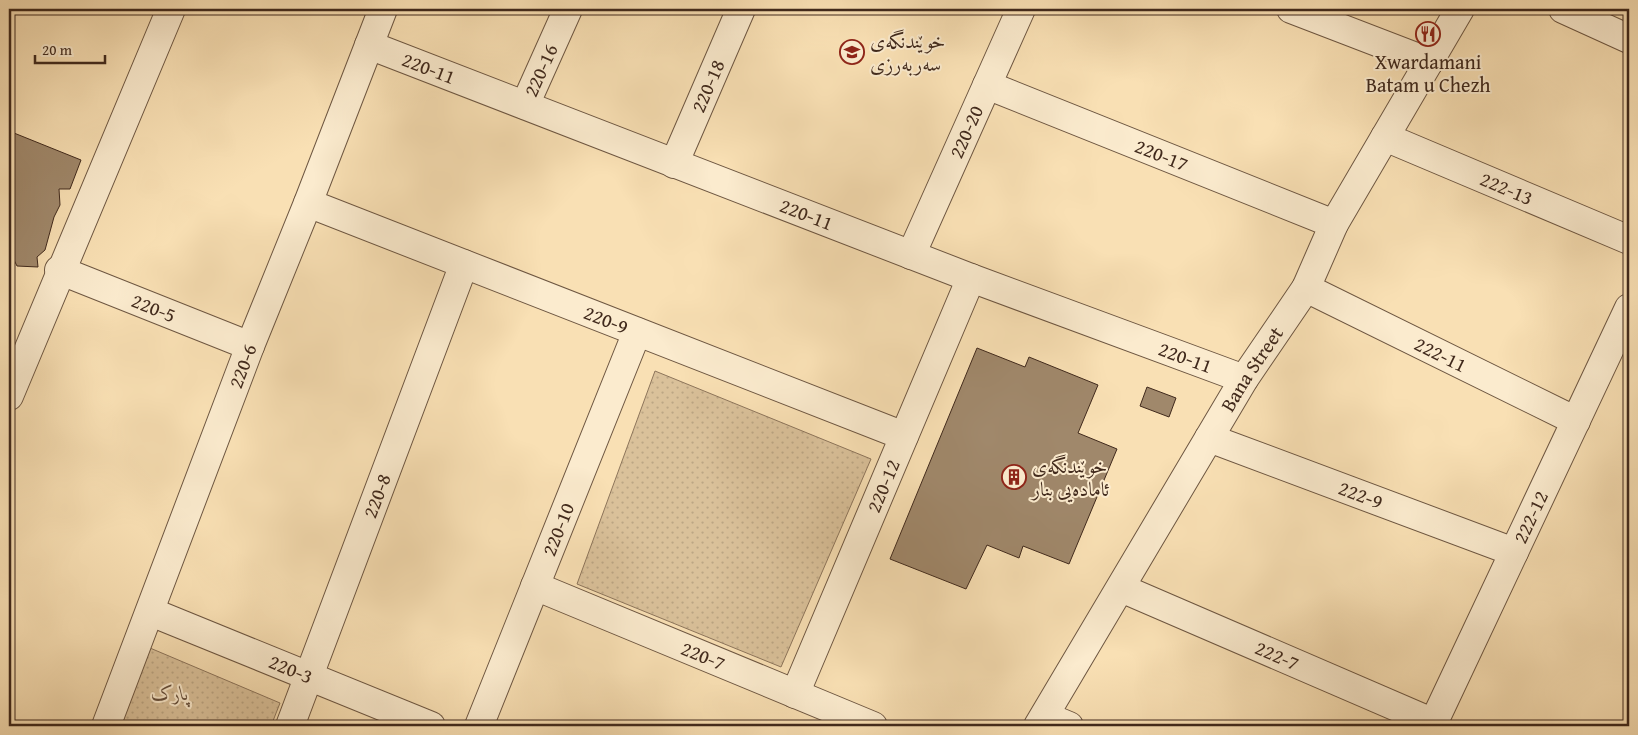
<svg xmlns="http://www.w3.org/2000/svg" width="1638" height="735" font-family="'Gentium Book Plus',Amiri,serif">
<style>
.park{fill:url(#park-dots);stroke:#8d755b}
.building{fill:#a0886b;stroke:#40291c}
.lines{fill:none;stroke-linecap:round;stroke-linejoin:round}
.minor-casing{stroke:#6e5742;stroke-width:30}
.minor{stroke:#fbebce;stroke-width:28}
.labels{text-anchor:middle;stroke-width:4;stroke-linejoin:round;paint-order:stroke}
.poi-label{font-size:20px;fill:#40291c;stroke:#fbebce;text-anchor:start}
.street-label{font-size:20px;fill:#40291c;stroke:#fbebce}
.park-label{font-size:20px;font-style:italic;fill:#664f3c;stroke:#fbebce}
</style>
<defs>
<pattern id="park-dots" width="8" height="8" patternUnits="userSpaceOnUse" patternTransform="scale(1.25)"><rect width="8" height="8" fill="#dac19a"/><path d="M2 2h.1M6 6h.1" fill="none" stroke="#bca684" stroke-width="1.8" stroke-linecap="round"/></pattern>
</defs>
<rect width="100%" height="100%" fill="#f9e0b4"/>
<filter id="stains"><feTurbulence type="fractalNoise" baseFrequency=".004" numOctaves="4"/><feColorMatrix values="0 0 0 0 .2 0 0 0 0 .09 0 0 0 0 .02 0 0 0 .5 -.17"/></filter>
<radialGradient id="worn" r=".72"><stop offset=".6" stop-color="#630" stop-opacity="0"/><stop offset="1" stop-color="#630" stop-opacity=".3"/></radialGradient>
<!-- park -->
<path class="park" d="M655,371L871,459L781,667L577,584Z
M150,648L280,703L271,726H119Z"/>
<!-- building -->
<path class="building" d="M9,131L81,160L70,189H59L60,205L54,217L45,250L37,257L38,267L17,266L14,260L9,258Z
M977,348L1025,367L1029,357L1098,385L1078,433L1117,449L1069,564L1023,546L1019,558L987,545L966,589L890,559Z
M1147,387L1176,398L1169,417L1140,406Z"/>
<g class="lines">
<defs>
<g id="minor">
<path d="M1291,9L1429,62"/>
<path d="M1563,9L1629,39"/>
<path id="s1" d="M369,45L971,278L1244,379"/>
<path id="s2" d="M987,85L1334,224"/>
<path id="s3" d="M525,105L568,9"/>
<path id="s4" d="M1385,137L1629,240"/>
<path id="s5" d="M674,164L741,9"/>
<path id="s6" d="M308,203L904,436"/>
<path id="s7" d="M911,255L1021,9"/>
<path id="s8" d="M59,270L250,346"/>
<path id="s9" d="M1306,288L1576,421"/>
<path d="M9,396L171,9"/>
<path id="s10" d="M1209,438L1514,552"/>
<path id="s11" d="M535,586L873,726"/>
<path id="s12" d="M1121,588L1434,723"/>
<path id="s13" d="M151,612L431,726"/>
<path id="s14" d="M795,694L971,278"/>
<path d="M1045,716L1069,726"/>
<path id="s15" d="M106,726L250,346L308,203L383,9"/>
<path id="s16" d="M290,726L464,264"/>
<path id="s17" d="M479,726L637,332"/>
<path id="s18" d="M1038,726L1244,379L1306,288L1334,224L1460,9"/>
<path id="s19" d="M1432,726L1629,308"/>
</g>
</defs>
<!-- minor casing -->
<use href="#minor" class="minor-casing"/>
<!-- minor -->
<use href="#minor" class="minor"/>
</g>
<!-- icons -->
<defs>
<symbol id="restaurant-ring" viewBox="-11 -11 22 22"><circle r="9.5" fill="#fbebce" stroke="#8f2418" stroke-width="1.5"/><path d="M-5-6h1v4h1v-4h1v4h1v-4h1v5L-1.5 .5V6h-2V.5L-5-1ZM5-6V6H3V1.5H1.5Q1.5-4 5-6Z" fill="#8f2418"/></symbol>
<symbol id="school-ring" viewBox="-11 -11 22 22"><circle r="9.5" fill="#fbebce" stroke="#8f2418" stroke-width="1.5"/><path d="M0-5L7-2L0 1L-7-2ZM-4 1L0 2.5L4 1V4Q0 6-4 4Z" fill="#8f2418"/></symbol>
<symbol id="building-ring" viewBox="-11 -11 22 22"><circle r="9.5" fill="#fbebce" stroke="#8f2418" stroke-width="1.5"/><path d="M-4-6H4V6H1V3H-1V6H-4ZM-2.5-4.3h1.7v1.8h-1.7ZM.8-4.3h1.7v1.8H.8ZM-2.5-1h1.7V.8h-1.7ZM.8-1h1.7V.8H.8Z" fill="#8f2418"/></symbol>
</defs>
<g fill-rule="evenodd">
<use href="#restaurant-ring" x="1414" y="20" width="28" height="28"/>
<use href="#school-ring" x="838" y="38" width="28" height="28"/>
<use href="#building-ring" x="1000" y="463" width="28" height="28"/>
</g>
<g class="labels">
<!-- poi labels -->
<g class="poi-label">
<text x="870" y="48">خوێندنگەی<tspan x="870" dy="23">سەربەرزی</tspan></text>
<text x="1428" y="69" text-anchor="middle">Xwardamani<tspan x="1428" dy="23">Batam u Chezh</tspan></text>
<text x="1032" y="473">خوێندنگەی<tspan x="1032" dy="23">ئامادەیی بنار</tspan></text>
</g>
<!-- street labels -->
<g class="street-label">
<text dy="7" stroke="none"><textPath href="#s1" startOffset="64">220-11</textPath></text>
<text dy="7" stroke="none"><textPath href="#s3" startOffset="38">220-16</textPath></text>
<text dy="7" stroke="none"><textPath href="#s5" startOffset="85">220-18</textPath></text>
<text dy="7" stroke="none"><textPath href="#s7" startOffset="135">220-20</textPath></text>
<text dy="7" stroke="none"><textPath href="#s2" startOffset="188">220-17</textPath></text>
<text dy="7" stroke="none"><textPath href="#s4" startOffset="132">222-13</textPath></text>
<text dy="7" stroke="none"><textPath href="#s1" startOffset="469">220-11</textPath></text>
<text dy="7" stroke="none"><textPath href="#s8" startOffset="102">220-5</textPath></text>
<text dy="7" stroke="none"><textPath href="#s6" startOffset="320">220-9</textPath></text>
<text dy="7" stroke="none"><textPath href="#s9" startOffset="150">222-11</textPath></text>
<text dy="7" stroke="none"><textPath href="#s1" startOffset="874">220-11</textPath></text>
<text dy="7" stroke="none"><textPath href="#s15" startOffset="385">220-6</textPath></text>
<text dy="7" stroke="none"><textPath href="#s18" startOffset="416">Bana Street</textPath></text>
<text dy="7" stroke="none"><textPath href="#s14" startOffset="226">220-12</textPath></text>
<text dy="7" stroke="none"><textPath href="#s16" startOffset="246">220-8</textPath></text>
<text dy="7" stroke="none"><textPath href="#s10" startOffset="162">222-9</textPath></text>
<text dy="7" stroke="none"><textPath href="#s19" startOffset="231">222-12</textPath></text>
<text dy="7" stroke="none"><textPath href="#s17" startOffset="212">220-10</textPath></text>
<text dy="7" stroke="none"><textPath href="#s11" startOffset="182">220-7</textPath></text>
<text dy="7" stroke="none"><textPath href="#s12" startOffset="170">222-7</textPath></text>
<text dy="7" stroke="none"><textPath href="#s13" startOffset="151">220-3</textPath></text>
</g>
<!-- park labels -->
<g class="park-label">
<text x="170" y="700">پارک</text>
</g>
</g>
<!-- margin -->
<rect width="1638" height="735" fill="none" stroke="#f9e0b4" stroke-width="30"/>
<rect x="10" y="10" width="1618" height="715" fill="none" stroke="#40291c" stroke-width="2.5"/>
<rect x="15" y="15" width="1608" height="705" fill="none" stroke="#40291c"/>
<!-- scale -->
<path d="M35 55v8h70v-8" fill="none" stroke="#40291c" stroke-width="2.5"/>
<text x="42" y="55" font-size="15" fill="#40291c" stroke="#fbebce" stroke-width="4" paint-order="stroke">20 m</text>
<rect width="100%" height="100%" filter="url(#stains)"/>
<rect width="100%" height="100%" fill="url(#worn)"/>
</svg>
